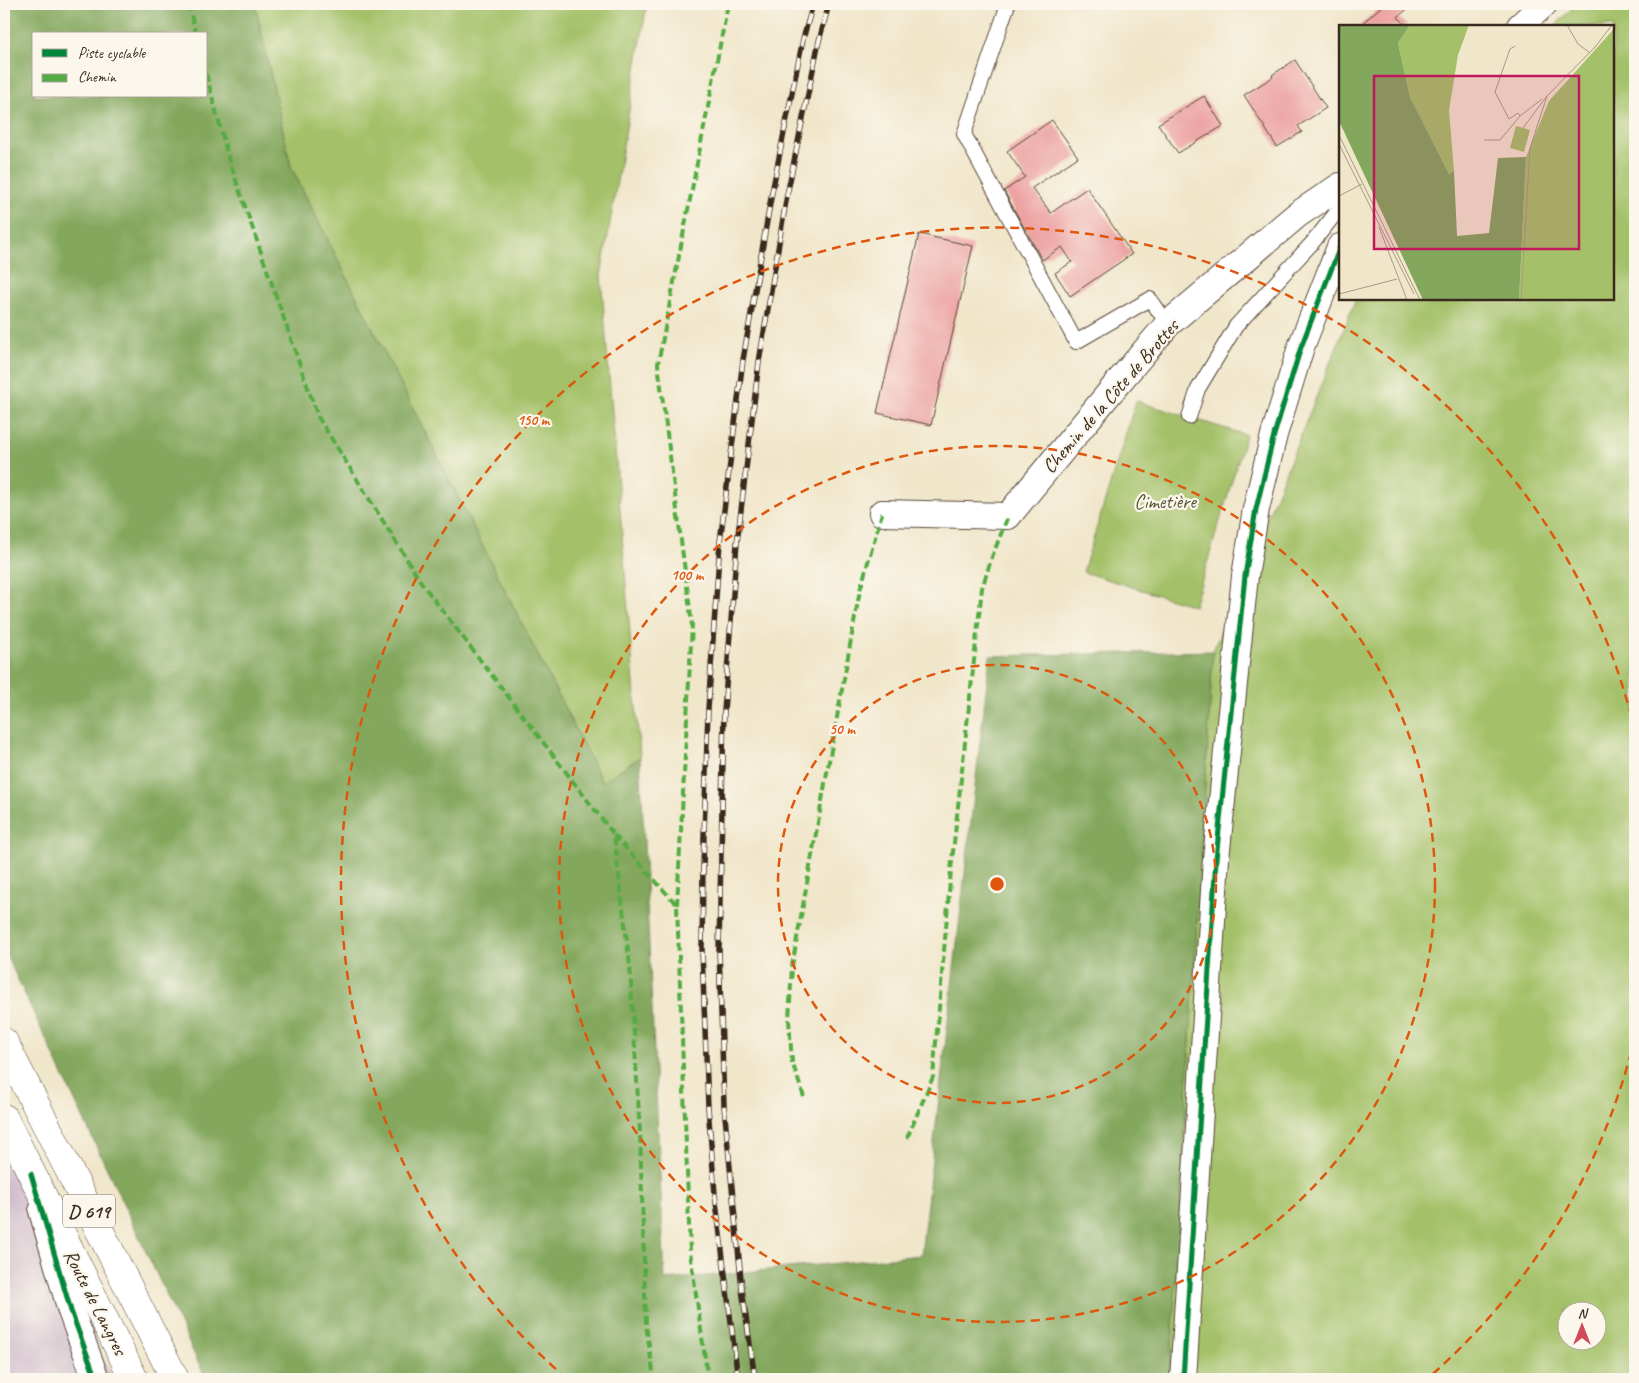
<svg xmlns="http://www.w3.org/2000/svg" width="1639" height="1383" font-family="Caveat,sans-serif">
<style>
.industrial{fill:#d0bdcc}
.green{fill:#a4c169;stroke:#707644;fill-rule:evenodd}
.forest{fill:#83a75d;stroke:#5f683e;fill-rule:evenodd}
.building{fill:#eca3a2}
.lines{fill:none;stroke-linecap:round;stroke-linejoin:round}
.lane-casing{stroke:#564638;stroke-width:16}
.street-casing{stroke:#564638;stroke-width:28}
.primary-casing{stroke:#564638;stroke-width:29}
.lane{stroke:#fff;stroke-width:14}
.street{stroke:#fff;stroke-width:26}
.primary{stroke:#fff;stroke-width:28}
.rail-casing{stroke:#3b2a1e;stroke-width:5.5}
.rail{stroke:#fbf7ec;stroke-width:4;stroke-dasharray:11;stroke-linecap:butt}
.quiet{stroke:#55ab43;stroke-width:4;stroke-dasharray:8 4;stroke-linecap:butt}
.cycleway-casing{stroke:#fbf7ec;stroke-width:8}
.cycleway{stroke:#00873e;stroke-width:5}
.ring{fill:none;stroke:#df570d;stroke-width:2.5;stroke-dasharray:9 6}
.labels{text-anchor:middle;stroke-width:4.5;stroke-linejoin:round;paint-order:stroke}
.shield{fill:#fbf7ec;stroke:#75685c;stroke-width:1}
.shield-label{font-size:19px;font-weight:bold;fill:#3b2a1e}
.street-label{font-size:20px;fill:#3b2a1e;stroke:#fbf7ec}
.park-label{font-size:20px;fill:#5a5734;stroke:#fbf7ec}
.inset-road{fill:none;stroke:#a89b85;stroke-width:1}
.view{fill:#c2185b;fill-opacity:0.15;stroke:#c2185b;stroke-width:2.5}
.inset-edge{fill:none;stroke:#3b2a1e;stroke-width:2.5}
.centre{fill:#df570d;stroke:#fbf7ec;stroke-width:2.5}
.ring-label{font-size:15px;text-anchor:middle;font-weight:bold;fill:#df570d;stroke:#fbf7ec;stroke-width:4.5;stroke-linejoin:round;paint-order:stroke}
</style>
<rect width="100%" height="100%" fill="#fbf7ec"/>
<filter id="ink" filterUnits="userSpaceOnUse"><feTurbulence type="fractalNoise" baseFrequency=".02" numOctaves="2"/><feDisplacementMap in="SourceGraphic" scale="10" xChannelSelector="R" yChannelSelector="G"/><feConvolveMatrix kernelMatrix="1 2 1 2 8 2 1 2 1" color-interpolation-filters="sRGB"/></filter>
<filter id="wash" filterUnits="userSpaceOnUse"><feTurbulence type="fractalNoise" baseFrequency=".0096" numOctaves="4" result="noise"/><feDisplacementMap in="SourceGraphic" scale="20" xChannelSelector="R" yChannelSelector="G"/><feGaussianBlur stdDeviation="1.12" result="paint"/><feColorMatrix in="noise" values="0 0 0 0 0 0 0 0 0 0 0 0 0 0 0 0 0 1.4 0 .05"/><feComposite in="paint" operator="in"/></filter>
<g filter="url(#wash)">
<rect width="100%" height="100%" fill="#f0e6ca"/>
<!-- industrial -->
<path class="industrial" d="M4,1146L113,1379H4Z"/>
<!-- green -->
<path class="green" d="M255,4H647L601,276L640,757L602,782L291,167Z
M1576,4H1635V1379H1170L1213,651L1356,299H1613V26H1555ZM1566,1310H1596V1340H1566Z
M1136,401L1246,435L1194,606L1083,572Z"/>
<!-- forest -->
<path class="forest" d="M4,4H255L291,167L602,782L640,757L665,1280L921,1255L990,656L1213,651L1170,1379H206L4,950ZM34,34H206V96H34Z"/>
<g id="blocks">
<!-- building -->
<path class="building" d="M1384,4H1413L1398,17L1407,26H1359Z
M1295,60L1326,108L1298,126L1302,132L1277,147L1244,95L1273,77L1272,75Z
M1204,96L1223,126L1178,153L1158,124Z
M1052,120L1078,157L1032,188L1051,213L1087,188L1132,254L1070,296L1055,273L1072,262L1062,247L1042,260L1004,191L1025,177L1007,151Z
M919,234L973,246L931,425L877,413Z"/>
</g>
</g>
<g filter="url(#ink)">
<use href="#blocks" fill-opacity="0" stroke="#564638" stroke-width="1"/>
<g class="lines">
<defs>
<path id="lane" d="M1008,4L964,134L1076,342L1150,299L1168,324
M1189,417L1198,389L1236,326L1313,242L1340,208"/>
<path id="street" d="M1520,26L1544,4
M882,513L1008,516L1116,385L1168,324L1297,215L1340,186
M42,1211L71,1311L96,1379
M1183,1379L1216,859L1245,576L1256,509L1274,435L1301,347L1340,247"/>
<path id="primary" d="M4,1042L175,1379
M4,1118L134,1379"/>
</defs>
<!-- lane casing -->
<use href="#lane" class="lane-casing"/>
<!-- street casing -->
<use href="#street" class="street-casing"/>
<!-- primary casing -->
<use href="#primary" class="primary-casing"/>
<!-- lane -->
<use href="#lane" class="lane"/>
<!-- street -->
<use href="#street" class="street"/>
<!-- primary -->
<use href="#primary" class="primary"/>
<defs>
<path id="rail" d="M738,1379L715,1194L708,1107L702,951L703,868L708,709L720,542L743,360L772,192L803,39L813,4
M755,1379L742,1289L724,1106L719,949L724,711L737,543L759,362L787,195L819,41L829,4"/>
</defs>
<!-- rail casing -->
<use href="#rail" class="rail-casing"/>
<!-- rail -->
<use href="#rail" class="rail"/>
<!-- quiet -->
<path class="quiet" d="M188,4L196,34
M206,74L229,160L318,417L423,585L614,835L630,966L640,1132L646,1325L654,1379
M614,835L677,905L690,1252L708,1379
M677,905L692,625L658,364L728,4
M804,1097L792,1062L789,1020L792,966L860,590L882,513
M907,1138L933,1077L951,870L982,588L992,557L1008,516"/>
<defs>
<path id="cycleway" d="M31,1174L71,1311L96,1379
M1183,1379L1216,859L1245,576L1256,509L1274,435L1301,347L1340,247"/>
</defs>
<!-- cycleway casing -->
<use href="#cycleway" class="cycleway-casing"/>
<!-- cycleway -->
<use href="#cycleway" class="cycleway"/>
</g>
</g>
<!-- distance rings -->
<g class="ring">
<circle cx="997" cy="884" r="219"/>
<circle cx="997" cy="884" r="438"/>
<path d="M1635 1037A656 656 0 0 1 1427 1379M567 1379A656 656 0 1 1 1635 731"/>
</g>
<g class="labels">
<!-- shield labels -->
<rect class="shield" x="63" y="1194.5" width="52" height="33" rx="4"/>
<g class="shield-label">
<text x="89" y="1218">D 619</text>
</g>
<!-- street labels -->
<g class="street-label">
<text transform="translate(1110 396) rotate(-49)" y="7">Chemin de la Côte de Brottes</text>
<text transform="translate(96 1302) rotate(63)" y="7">Route de Langres</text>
</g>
<!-- park labels -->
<g class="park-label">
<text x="1165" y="508">Cimetière</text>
</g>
</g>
<!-- overview -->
<g transform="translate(1339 25)">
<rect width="275" height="275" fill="#f0e6ca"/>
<path d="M71,0H130L119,30L110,85L115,146L110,149L71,72L59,18ZM274,5L275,275H180L187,132L210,76ZM177,101L191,105L185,127L171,123Z" fill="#a4c169"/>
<path d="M0,0H71L59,18L71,72L110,149L115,146L118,211L150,208L159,133L187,132L180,275H84L0,96Z" fill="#83a75d"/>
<path class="inset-road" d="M228,0L239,19L251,28M176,21L171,24L156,67L170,94L179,88L181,91M184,103L208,71L256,22L273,0M0,110L81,275M145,115H161L181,91L203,74M0,119L75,269M0,171L23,159M40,202L68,275M0,269L58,254M182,275L191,123L208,71"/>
<path class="view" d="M35,51H240V224H35Z"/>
<rect width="275" height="275" class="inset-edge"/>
</g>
<circle cx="997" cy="884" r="8" class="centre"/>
<g class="ring-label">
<text x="533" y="425">150 m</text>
<text x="687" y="580">100 m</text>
<text x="842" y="734">50 m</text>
</g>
<!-- margin -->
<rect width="1639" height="1383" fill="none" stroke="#fbf7ec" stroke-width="20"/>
<!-- legend -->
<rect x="32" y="32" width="175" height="65" fill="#fbf7ec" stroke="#aea59a"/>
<rect x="42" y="49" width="25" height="8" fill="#00873e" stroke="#aea59a"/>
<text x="78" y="58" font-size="15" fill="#3b2a1e">Piste cyclable</text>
<rect x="42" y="74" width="25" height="8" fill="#55ab43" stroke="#aea59a"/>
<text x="78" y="82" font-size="15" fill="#3b2a1e">Chemin</text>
<!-- north arrow -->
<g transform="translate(1582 1326)"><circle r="24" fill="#fbf7ec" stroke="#aea59a"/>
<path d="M0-4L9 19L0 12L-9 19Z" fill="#d1495b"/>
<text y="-8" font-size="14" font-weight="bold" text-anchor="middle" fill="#3b2a1e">N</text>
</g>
</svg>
